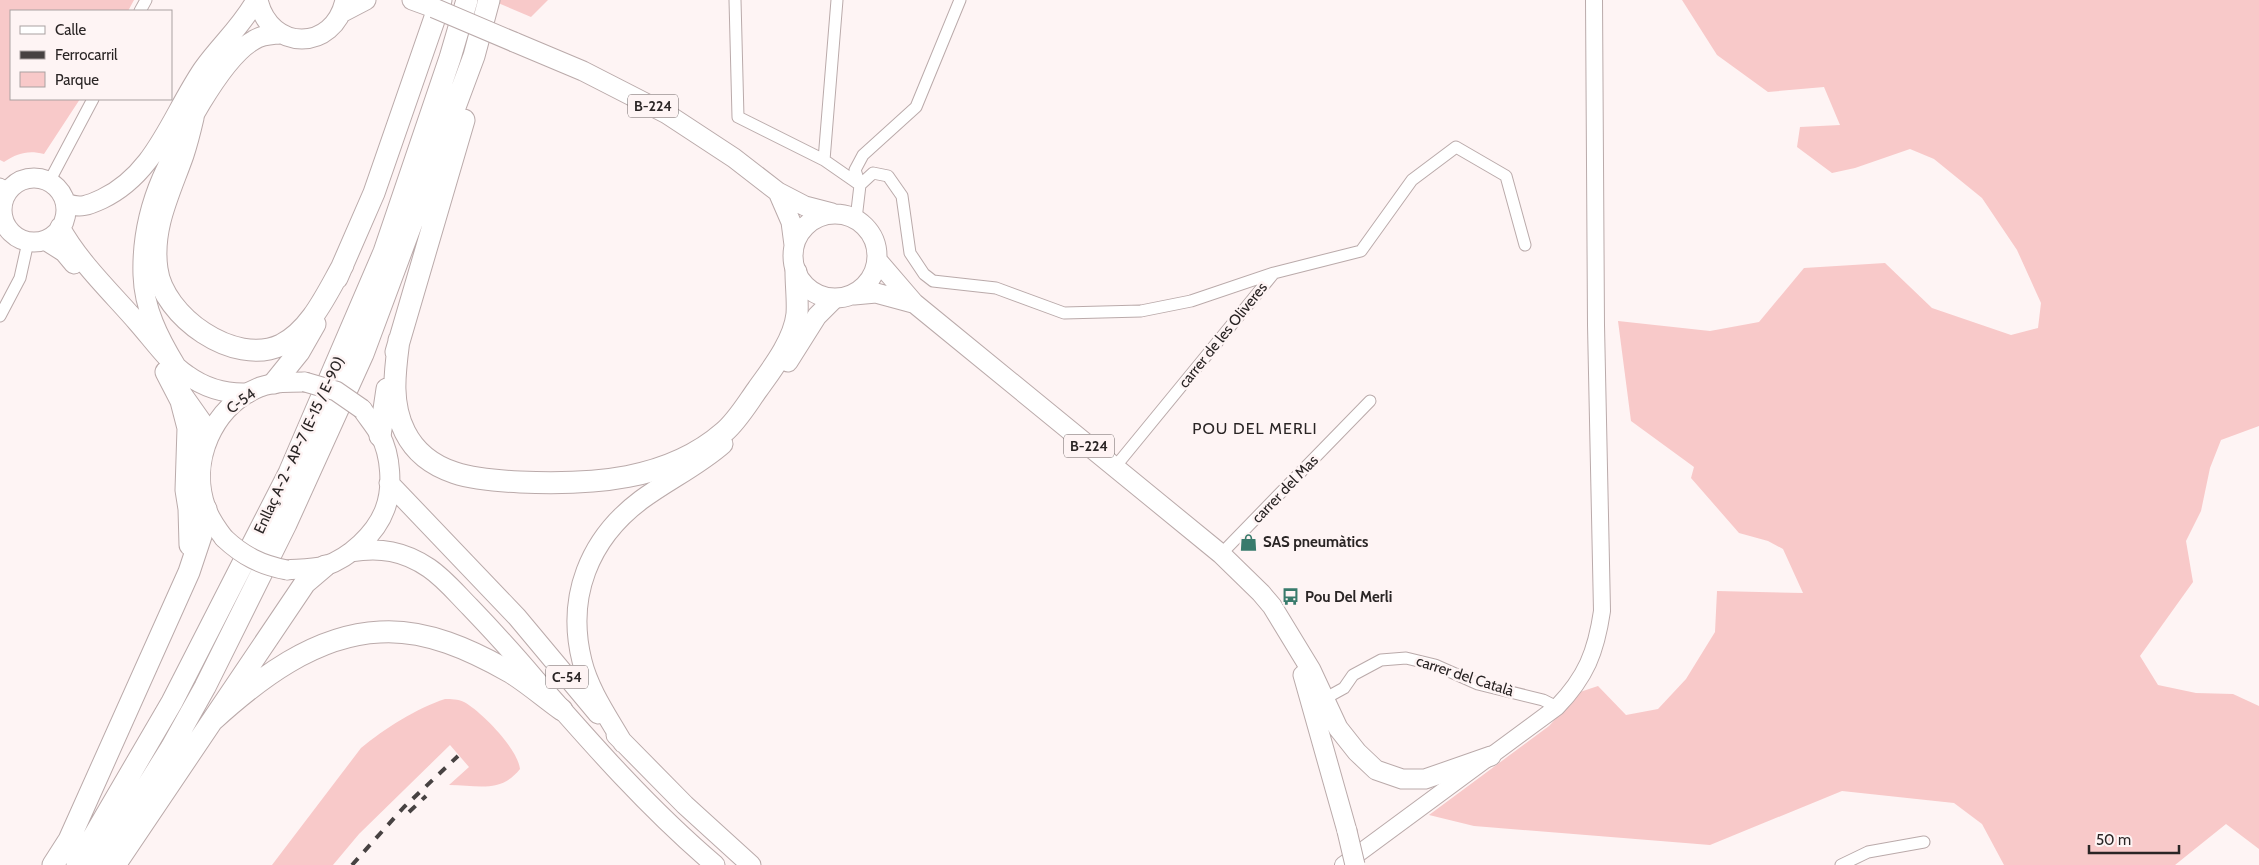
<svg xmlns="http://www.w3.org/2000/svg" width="2259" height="865" font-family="Cabin,sans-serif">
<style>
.green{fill:#f8c9c9}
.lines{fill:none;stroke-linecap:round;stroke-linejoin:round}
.minor-casing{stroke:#baaaaa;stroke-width:13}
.secondary-casing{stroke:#baaaaa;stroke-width:18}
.primary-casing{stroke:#baaaaa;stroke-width:21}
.trunk-casing{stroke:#baaaaa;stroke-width:21}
.motorway-casing{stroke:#baaaaa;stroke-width:23}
.minor{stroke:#fff;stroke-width:11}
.secondary{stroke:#fff;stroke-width:16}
.primary{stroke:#fff;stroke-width:19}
.trunk{stroke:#fff;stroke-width:19}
.motorway{stroke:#fff;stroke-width:21}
.rail{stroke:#474242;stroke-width:4;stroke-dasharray:9 9;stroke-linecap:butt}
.primary-bridge-casing{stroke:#baaaaa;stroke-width:21;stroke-linecap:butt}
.trunk-bridge-casing{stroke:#baaaaa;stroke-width:21;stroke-linecap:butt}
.primary-bridge{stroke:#fff;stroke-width:19}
.trunk-bridge{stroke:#fff;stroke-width:19}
.labels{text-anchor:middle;stroke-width:5;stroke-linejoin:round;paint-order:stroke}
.shield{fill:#fef4f4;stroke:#6a6363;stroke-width:1}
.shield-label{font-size:14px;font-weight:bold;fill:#2a2525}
.street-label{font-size:15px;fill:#2a2525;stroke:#fef4f4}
.poi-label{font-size:15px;font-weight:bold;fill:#2a2525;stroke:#fef4f4;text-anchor:start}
.neighbourhood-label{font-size:16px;letter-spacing:1px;fill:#2a2525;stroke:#fef4f4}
</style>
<rect width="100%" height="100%" fill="#fef4f4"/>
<!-- green -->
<path class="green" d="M0,0H134L128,11H11V99H80L44,154C28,150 18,153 4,162L0,160Z
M491,0H548L531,17Z
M1682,0H2259V426L2221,440L2210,468L2201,511L2186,541L2193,582L2140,656L2158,685L2196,693L2233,694L2259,706V849L2226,824L2175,865H2004L1982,824L1954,803L1842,791L1710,845L1474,826L1429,815L1549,726L1580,692L1598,686L1626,715L1658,709L1686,679L1715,632L1717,591L1803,593L1783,549L1768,541L1739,533L1691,478L1694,467L1631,421L1618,321L1710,331L1759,322L1804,268L1885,263L1932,308L2011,335L2038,328L2041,303L2017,250L1982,198L1934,159L1910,149L1855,168L1832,173L1797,147L1800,127L1840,125L1824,87L1768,92L1717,55Z
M445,699C451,699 458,699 464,702C481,711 518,749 520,769C500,794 477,785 449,785L469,767L450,745L359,834L333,865H272L361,748C384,729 417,708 445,699Z"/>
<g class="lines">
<defs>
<path id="minor" d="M735,0L738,117L824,160L860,185
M140,11L146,0
M824,160L837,0
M49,182L93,99
M0,184L10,189
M860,185L873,173L888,176L902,196L910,253L924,274L933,281L996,288L1064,313L1141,311L1191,301L1274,273
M0,196L4,198
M856,219L860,185L855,170L863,155L916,107L960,0
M0,316L20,278L28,242
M1115,467L1274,273L1361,251L1412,180L1456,147L1506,176L1525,245
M1221,554L1370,401
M1324,699L1344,688L1353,675L1381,660L1406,658L1435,665L1478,684L1543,700L1557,707
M1841,865L1868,852L1924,842"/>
<path id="secondary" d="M1343,865L1557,707C1586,677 1596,652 1602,611L1596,325L1594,0"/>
<path id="primary" d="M258,0C270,52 334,52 345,0
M412,0L434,8
M343,12L366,0
M514,42L583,71L667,114L734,158L778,192L805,206L832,213
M2 210a32 32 0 1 1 64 0a32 32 0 1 1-64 0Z
M778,192L791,222L794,245
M66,203C80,209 89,205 102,199C156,173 171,116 203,69C220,45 242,26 256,0
M793 256a42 42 0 1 1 84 0a42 42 0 1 1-84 0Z
M60,227C79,262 111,292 137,322C153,340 168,362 187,375C205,388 226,394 248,393
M45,240L64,252L74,264
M877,260L914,303L1221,554L1261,593L1272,606L1311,670L1338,728L1357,752L1376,770L1402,779H1425L1491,756
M854,295L876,293L913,303
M176,366C159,338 144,309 143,275C142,243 149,208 162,178C178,142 220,59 254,40C262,35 270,35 279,34
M178,388L202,422L207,438
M1303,675L1347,831"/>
<path id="trunk" d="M788,362L817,316L834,299
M389,483L517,617L598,714
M224,538C217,529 210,519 206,508C189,461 213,406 260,387C274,382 290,382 305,382
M351,552C380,547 404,551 429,568C445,579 457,594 470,607C493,631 515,655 536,680C593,745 649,809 715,865
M287,570C299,569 313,569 325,566C349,558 376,534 385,509C393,488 391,455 380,435C375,426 368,418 362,409
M616,735L685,805L751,865
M623,743C608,717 589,690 582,661C566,597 589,539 641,500C668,480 698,466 723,444"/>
<path id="motorway" d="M193,118C190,131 187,143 183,155C170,192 151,228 157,269C163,316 234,367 281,345C311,330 327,293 343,265
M337,278L374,193L441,0
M399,340C395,371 390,403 405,432C427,476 477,480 520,482C591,485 668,481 724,432C737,421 747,404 757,390C772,369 794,341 797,314C798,301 796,286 796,272
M396,352L464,120
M166,372L181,401L188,428L186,490L189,509L190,545
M274,383L299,352L315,324
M380,436L387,389
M212,721C258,679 315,635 380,632C426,629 471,650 510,672C528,683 545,698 562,710
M53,865L69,840L189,572L201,536L206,509
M77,865L172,702L289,473L384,252L450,58L467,0
M98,865L171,748L205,687L286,524L363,354L474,56L489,0
M115,865L305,583L325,566"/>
</defs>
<!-- minor casing -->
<use href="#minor" class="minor-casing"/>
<!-- secondary casing -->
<use href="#secondary" class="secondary-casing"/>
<!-- primary casing -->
<use href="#primary" class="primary-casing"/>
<!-- trunk casing -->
<use href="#trunk" class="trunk-casing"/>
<!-- motorway casing -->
<use href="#motorway" class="motorway-casing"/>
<!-- minor -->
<use href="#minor" class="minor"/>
<!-- secondary -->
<use href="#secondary" class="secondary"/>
<!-- primary -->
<use href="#primary" class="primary"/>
<!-- trunk -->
<use href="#trunk" class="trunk"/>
<!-- motorway -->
<use href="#motorway" class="motorway"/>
<!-- rail -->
<path class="rail" d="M409,812L426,796
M352,865L404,807L458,756"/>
<defs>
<path id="primary-bridge" d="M434,8L514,42
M1347,831L1355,865"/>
<path id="trunk-bridge" d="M305,382L336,391L362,409
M224,538C243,556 261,565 287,570"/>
</defs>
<!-- primary-bridge casing -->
<use href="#primary-bridge" class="primary-bridge-casing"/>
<!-- trunk-bridge casing -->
<use href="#trunk-bridge" class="trunk-bridge-casing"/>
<!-- primary-bridge -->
<use href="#primary-bridge" class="primary-bridge"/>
<!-- trunk-bridge -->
<use href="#trunk-bridge" class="trunk-bridge"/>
</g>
<!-- icons -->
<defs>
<symbol id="shop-bare" viewBox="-9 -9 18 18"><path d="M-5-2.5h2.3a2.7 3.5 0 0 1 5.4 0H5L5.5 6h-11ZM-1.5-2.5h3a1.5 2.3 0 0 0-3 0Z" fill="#397b6c" stroke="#fef4f4" stroke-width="2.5" paint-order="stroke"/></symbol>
<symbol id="bus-bare" viewBox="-9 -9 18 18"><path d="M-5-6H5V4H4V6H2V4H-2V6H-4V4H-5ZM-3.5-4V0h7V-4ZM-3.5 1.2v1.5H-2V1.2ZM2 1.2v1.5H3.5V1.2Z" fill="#397b6c" stroke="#fef4f4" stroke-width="2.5" paint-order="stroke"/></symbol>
</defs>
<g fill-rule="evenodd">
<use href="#shop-bare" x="1236" y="530" width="25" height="25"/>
<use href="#bus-bare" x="1278" y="584" width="25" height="25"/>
</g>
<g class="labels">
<!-- shield labels -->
<g class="shield">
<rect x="628" y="94.5" width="50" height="23" rx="4"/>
<rect x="1064" y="434.5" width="50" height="23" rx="4"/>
<rect x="546" y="665.5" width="42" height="23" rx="4"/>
</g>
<g class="shield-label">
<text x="653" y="111">B-224</text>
<text x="1089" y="451">B-224</text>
<text x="567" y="682">C-54</text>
</g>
<!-- street labels -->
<g class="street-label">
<text transform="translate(1223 335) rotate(-51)" y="5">carrer de les Oliveres</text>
<text transform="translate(241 401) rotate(-36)" y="5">C-54</text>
<text transform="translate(299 445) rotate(-65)" y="5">Enllaç A-2 - AP-7 (E-15 / E-90)</text>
<text transform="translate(1285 489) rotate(-46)" y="5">carrer del Mas</text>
<text transform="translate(1465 676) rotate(18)" y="5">carrer del Català</text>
</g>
<!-- poi labels -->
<g class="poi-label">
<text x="1263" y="547">SAS pneumàtics</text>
<text x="1305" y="602">Pou Del Merli</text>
</g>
<!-- neighbourhood labels -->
<g class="neighbourhood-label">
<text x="1255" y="434">POU DEL MERLI</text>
</g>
</g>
<!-- legend -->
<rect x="10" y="10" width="162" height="90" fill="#fef4f4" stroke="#a9a1a1"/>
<rect x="20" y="26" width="25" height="8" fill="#ffffff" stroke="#a9a1a1"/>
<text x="55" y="35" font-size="15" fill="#2a2525">Calle</text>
<rect x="20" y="51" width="25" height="8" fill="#474242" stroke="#a9a1a1"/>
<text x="55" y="60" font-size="15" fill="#2a2525">Ferrocarril</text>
<rect x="20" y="72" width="25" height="15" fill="#f8c9c9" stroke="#a9a1a1"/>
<text x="55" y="85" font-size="15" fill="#2a2525">Parque</text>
<!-- scale -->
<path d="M2089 845v8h90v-8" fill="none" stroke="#2a2525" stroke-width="2.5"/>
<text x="2096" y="845" font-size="15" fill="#2a2525" stroke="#fef4f4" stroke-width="4" paint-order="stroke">50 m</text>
</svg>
